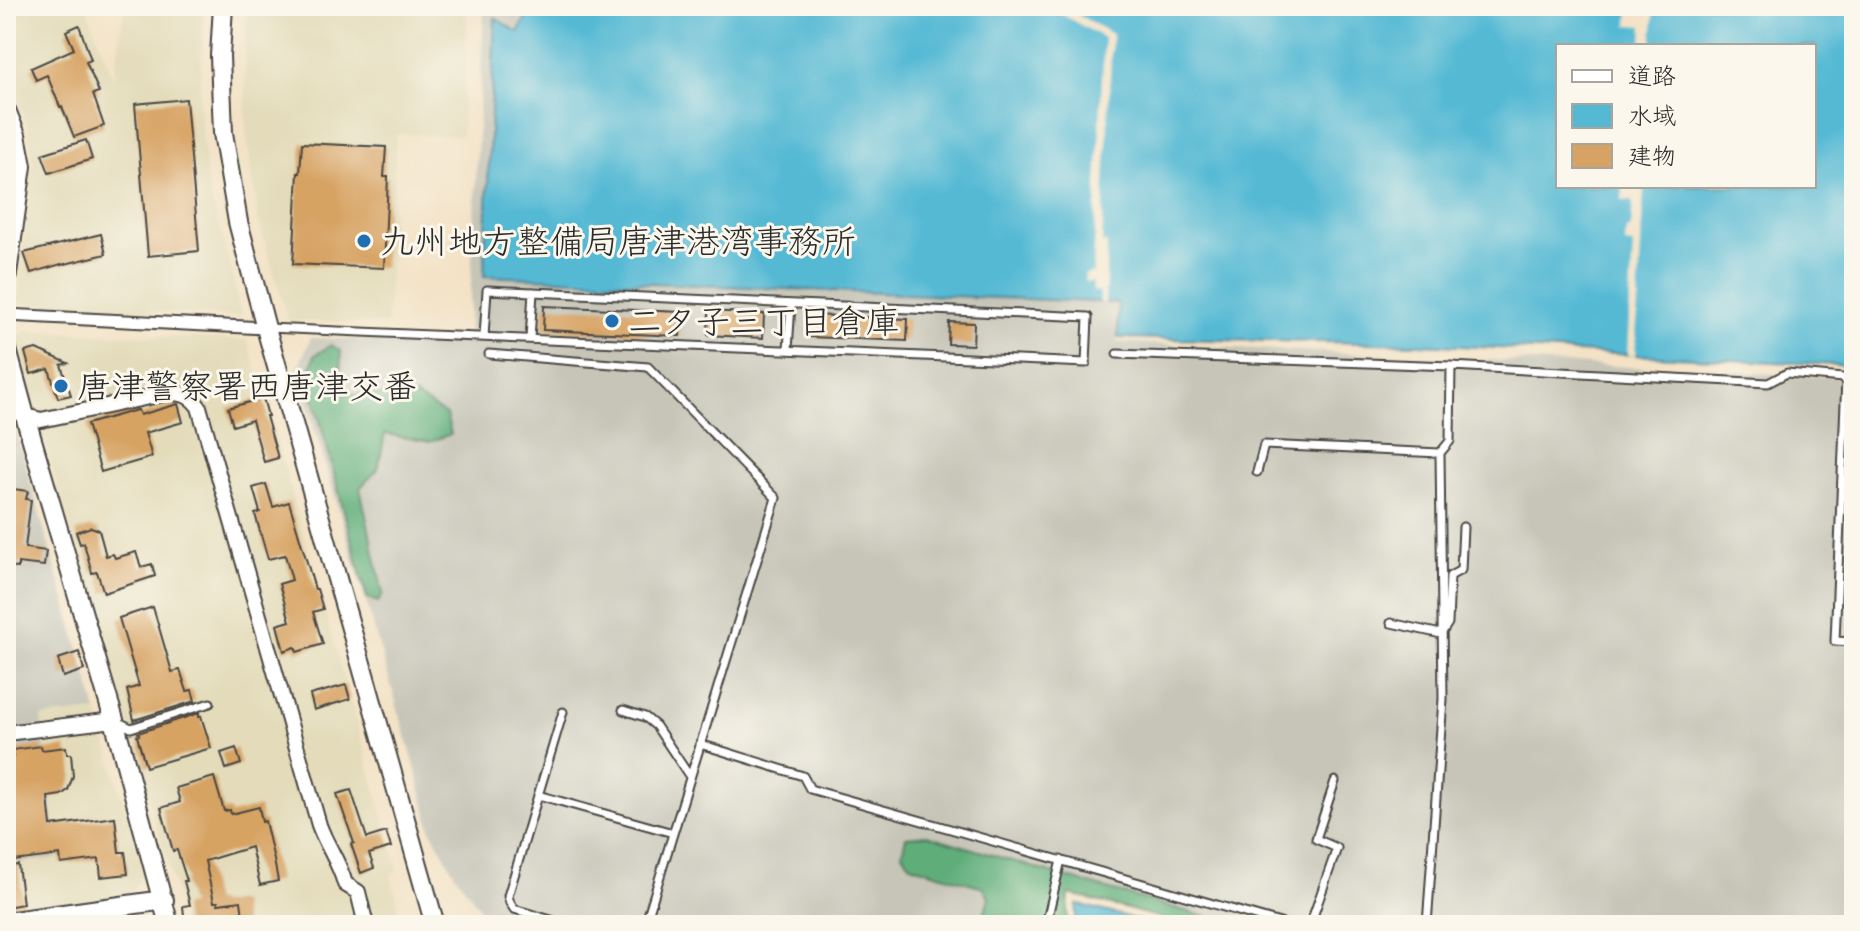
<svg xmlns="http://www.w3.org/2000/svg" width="1860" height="931" font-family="'Indie Flower','Klee One',sans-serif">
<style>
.built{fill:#e3dbba}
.industrial{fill:#c6c5b8}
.forest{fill:#5fae7a;stroke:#456c52;stroke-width:2}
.water{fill:#55b9d4;stroke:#407280;stroke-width:2;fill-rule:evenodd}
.pier{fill:#f3e2c6}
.building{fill:#d7a364}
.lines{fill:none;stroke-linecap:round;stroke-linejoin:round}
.service-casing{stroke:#494642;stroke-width:11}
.pedestrian-casing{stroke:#494642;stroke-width:15}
.minor-casing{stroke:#494642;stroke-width:18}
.tertiary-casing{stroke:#494642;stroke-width:22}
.service{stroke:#fff;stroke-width:7}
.pedestrian{stroke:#fff;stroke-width:11}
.minor{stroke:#fff;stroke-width:14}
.tertiary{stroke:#fff;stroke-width:18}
.poi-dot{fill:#1f6fb2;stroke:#fbf7ec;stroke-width:3}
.labels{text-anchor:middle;stroke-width:6;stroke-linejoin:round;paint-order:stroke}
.poi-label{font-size:34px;fill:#2b2b2b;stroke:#fbf7ec;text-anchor:start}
</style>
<rect width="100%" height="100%" fill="#fbf7ec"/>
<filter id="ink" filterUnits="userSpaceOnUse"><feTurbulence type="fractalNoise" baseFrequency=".0125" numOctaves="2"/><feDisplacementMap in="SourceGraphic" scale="16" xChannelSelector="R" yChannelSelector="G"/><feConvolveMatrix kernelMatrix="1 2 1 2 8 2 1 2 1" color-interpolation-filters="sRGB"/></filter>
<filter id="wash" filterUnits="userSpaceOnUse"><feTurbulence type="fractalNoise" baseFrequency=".006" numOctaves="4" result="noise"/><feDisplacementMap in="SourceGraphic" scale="32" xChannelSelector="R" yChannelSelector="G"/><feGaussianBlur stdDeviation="1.8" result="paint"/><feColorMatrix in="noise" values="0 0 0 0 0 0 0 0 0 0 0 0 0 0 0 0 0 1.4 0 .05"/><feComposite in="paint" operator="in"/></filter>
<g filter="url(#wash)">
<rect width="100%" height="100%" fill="#f3e2c6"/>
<!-- built -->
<path class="built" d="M6,6H86L114,82L124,6H204L199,106L208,188L232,272L241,317L17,303L33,163L27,125L6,73Z
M247,6H451L467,16L462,136L396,134L387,324L288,320L258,218L246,131L245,56Z
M26,331L248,340L398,869L391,876L399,909L393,917L337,925H182L178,899L15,339Z
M97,711L144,872L125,902L155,925H6V865L58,858L41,717Z"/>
<!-- industrial -->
<path class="industrial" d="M486,6H511L518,10L521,6H1062L1558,186L1854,366L1417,344L1118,338L1116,342L1854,378V925H1221L1220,921L1068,879L1061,925H500L483,913L454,873L431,830L414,763L297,370L311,338L468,342L484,11Z
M6,398L97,711L41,717L58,858L6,865Z"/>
<!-- forest -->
<path class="forest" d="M331,345L341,351L340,394L415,396L446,415L451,434L430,442L385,434L378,469L360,488L383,594L378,602L367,598L308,376L315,355Z
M927,835L1068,878L1221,921V925H1188L1069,894L1067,925H981L989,897L983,887L913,866L902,854L906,837Z"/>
<!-- water -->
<path class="water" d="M533,6H1854V366L1417,344L1118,338V303L484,276L495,18L518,32ZM1558,46H1814V186H1558Z
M1077,904L1158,925H1075Z"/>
<!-- pier -->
<path class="pier" d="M1047,6H1062L1112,34L1102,243H1107L1105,303H1100V292L1093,291V282H1085V274L1093,273L1104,38Z
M1629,6L1654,7L1652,46H1642L1643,26L1628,25Z
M1623,186H1644L1635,356L1627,355L1633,245L1625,244L1626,230L1631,228L1633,201L1622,200Z"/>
<g id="blocks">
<!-- building -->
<path class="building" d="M79,25L91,60L86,62L99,92L93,94L104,126L74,137L62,107H60L47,75L36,80L31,68L74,49L66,31Z
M186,99L199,251L148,256L135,104Z
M86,140L92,159L49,173L42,154Z
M302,143L386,147L384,177H388L384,268L293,264L298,173H300Z
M101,234L106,254L61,265V264L31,273L24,253Z
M544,306L681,312L680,336L543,330Z
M709,311L764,314L763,338L708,335Z
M811,315L908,319L907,341L810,337Z
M949,322L974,323L973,345L948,344Z
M36,349L68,363L61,365L71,395L58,398L49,369L31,374L25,352Z
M263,398L268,416H266L278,458L264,462L252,420L233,426L228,408Z
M178,404L183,422L145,433L152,457L101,472L87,424L137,410H138L140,415Z
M266,484L273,507L289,502L315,589H317L323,609L313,612L323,644L297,652L295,647L284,651L277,625L290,621L279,584L292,580L285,555L268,559L255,514L260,512L253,488Z
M6,488L28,491L26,499L31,500L25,548L46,551L44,566L18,563V568L6,567Z
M91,527L99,530L106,556L113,554L115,558L136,552L141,567L152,564L155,576L104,593L97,572L92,573L84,543L80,544L76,532Z
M153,607L172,672L180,670L187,691L192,690L195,701L134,720L127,690L139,686L119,618Z
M79,652L84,670L63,677L58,659Z
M346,685L350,699L314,710L310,695Z
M199,713V717L201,716L211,748L146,767L137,736L139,735L138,733Z
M41,746L42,750L66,747L67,754H71L73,776L68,790L61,795L48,797L51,826L115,817L119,852H125L128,874L101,877L99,859L61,864L60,855L14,861L6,794V758L13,757L12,750Z
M236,748L241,764L226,769L221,753Z
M214,777L224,811L230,810L231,814L259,807L262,822L265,821L274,860L278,881L260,885L251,847L205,861L214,902H218V904L241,901L244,925H185L183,906L190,905L184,881H187L177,850L173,851L161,808L180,802L176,788Z
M351,790L367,838L386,832L391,847L369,854L374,868L361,873L351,844L354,843L337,794Z
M18,865L23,904L6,907V866Z"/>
</g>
</g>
<g filter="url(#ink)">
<use href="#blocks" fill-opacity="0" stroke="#494642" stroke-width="2"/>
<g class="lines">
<defs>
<path id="service" d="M268,328C541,340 814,351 1086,363L1088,317L487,290L484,337
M530,339L533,292
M788,350L791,304
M489,354L648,367L776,498L645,925
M1117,354L1451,366L1768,383L1787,373L1854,379
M1846,379L1835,641L1854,642
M1440,453L1450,441L1451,366
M1257,472L1264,445L1440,453L1443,699L1427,925
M1391,623L1441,634L1448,623L1450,576L1461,570L1463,527
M623,710L645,717L656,726L690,777
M563,712L508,896L510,903L514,909L568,925
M116,721L131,728L210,703
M700,744L803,776L810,789L1287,925
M538,795L673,833
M1046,925L1061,860
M1310,925L1337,848L1316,839L1335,781"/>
<path id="pedestrian" d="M6,315L266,328"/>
<path id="minor" d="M25,416L41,420L168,393C183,393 190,395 199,407L319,825C326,845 340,863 345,884L358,892L366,925
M6,733L114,720"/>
<path id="tertiary" d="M223,6L220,56L223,133L238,222L266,328L435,925
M6,110L16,135L22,166L6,281
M6,346L25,416L114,720L169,925
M6,922L164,900"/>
</defs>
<!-- service casing -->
<use href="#service" class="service-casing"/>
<!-- pedestrian casing -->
<use href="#pedestrian" class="pedestrian-casing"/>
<!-- minor casing -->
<use href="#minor" class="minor-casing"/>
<!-- tertiary casing -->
<use href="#tertiary" class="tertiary-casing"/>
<!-- service -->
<use href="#service" class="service"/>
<!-- pedestrian -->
<use href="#pedestrian" class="pedestrian"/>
<!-- minor -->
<use href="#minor" class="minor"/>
<!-- tertiary -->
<use href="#tertiary" class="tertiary"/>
</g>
</g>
<!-- markers -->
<g class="poi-dot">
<circle cx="364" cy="241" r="8"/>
<circle cx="612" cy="321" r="8"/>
<circle cx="61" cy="386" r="8"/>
</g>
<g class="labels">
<!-- poi labels -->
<g class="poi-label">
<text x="380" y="253">九州地方整備局唐津港湾事務所</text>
<text x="628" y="333">二タ子三丁目倉庫</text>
<text x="77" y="398">唐津警察署西唐津交番</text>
</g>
</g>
<!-- margin -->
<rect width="1860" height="931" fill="none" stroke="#fbf7ec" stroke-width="32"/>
<!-- legend -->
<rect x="1556" y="44" width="260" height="144" fill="#fbf7ec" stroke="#a8a59f" stroke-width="2"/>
<rect x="1572" y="70" width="40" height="12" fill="#ffffff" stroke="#a8a59f" stroke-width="2"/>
<text x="1628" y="84" font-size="24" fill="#2b2b2b">道路</text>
<rect x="1572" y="104" width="40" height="24" fill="#55b9d4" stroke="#a8a59f" stroke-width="2"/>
<text x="1628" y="124" font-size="24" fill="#2b2b2b">水域</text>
<rect x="1572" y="144" width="40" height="24" fill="#d7a364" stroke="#a8a59f" stroke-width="2"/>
<text x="1628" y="164" font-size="24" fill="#2b2b2b">建物</text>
</svg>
